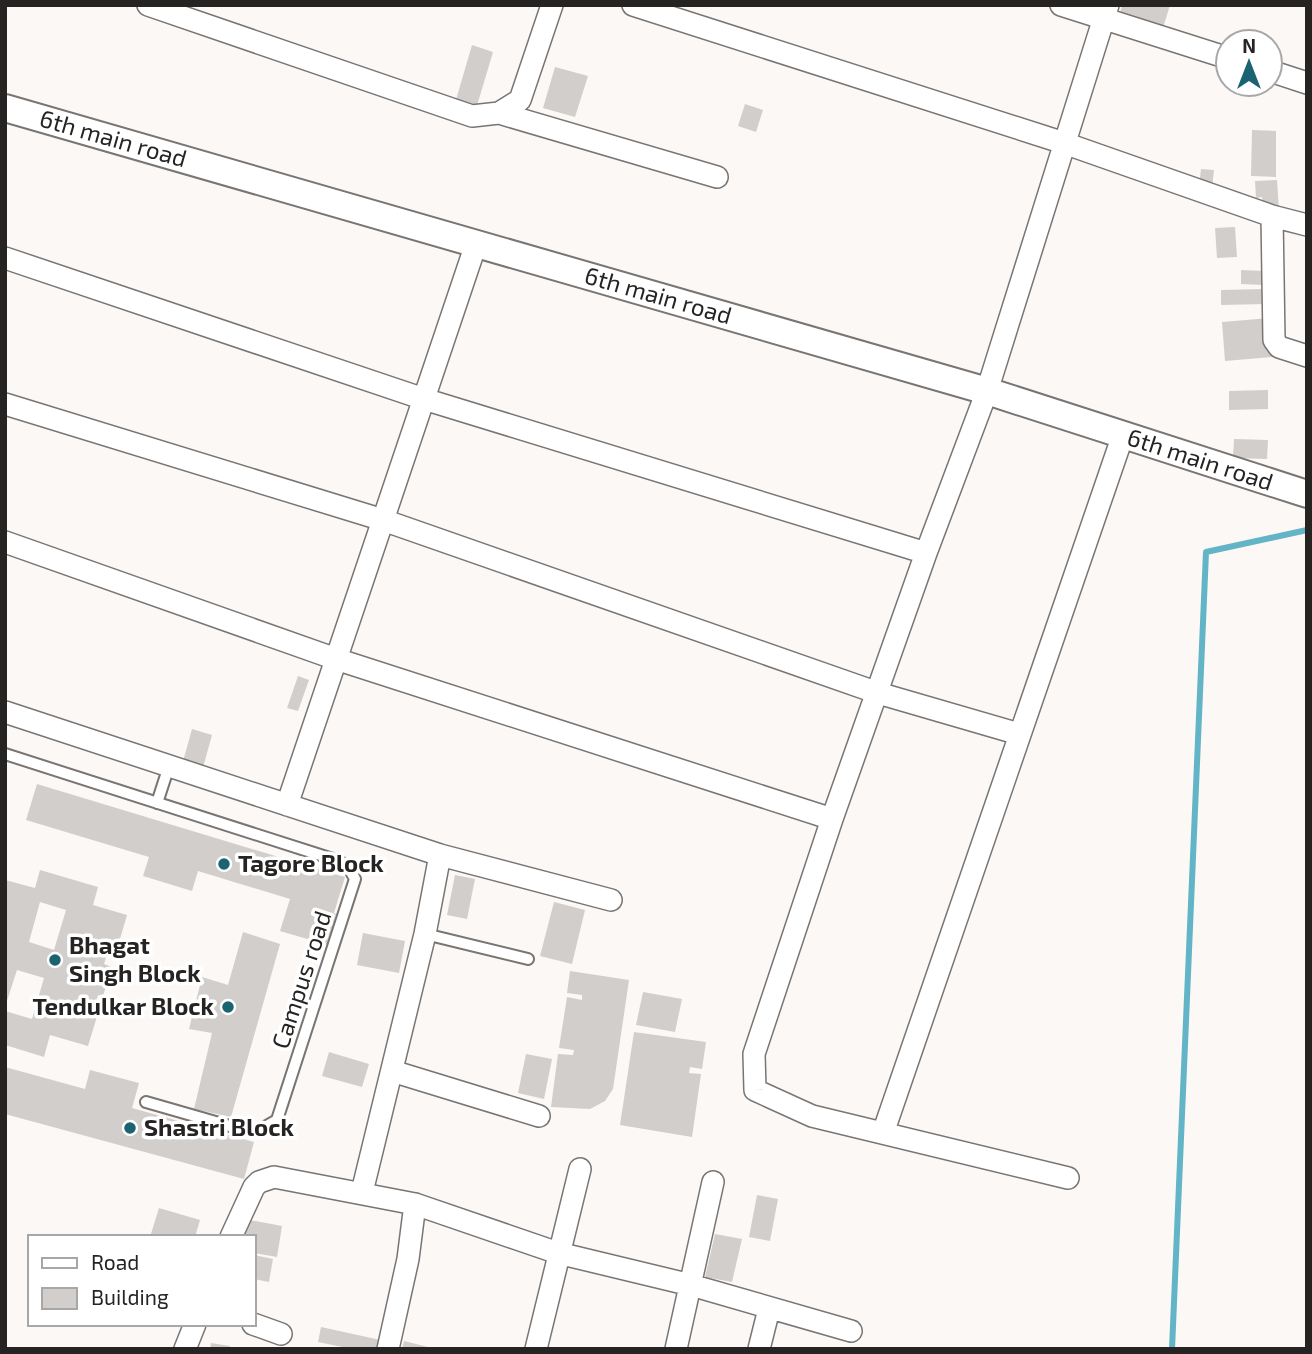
<svg xmlns="http://www.w3.org/2000/svg" width="1312" height="1354" font-family="'Exo 2',sans-serif">
<style>
.lines{fill:none;stroke-linecap:round;stroke-linejoin:round}
.stream{stroke:#63b4c7;stroke-width:6}
.building{fill:#d1cecc;fill-rule:evenodd}
.service-casing{stroke:#787573;stroke-width:14}
.minor-casing{stroke:#787573;stroke-width:24}
.tertiary-casing{stroke:#787573;stroke-width:30}
.service{stroke:#fff;stroke-width:10}
.minor{stroke:#fff;stroke-width:21}
.tertiary{stroke:#fff;stroke-width:26}
.poi-dot{fill:#1c6372;stroke:#fff;stroke-width:2.5}
.labels{text-anchor:middle;stroke-width:7;stroke-linejoin:round;paint-order:stroke}
.street-label{font-size:24px;fill:#252423;stroke:#fff}
.poi-label{font-size:24px;font-weight:bold;fill:#252423;stroke:#fff;text-anchor:start}
</style>
<rect width="100%" height="100%" fill="#fbf8f6"/>
<g class="lines">
<!-- stream -->
<path class="stream" d="M1172,1349L1206,552L1307,530"/>
</g>
<!-- building -->
<path class="building" d="M1122,5H1170L1163,28L1120,15Z
M472,45L493,52L476,109L455,103Z
M555,67L588,76L575,117L543,108Z
M745,104L763,110L756,132L738,126Z
M1252,130L1276,131V177L1251,176Z
M1201,169L1214,170L1212,188L1199,187Z
M1277,180L1279,210L1263,211L1262,197L1256,198L1255,181Z
M1235,227L1237,257L1217,258L1215,228Z
M1241,270L1264,271V285L1241,284Z
M1265,289V304L1221,305V290Z
M1270,318L1273,357L1225,361L1222,322Z
M1268,390V409L1229,410V391Z
M1234,439L1268,440L1267,459L1233,458Z
M298,676L309,680L298,711L287,708Z
M192,729L212,735L202,771L182,765Z
M37,784L345,877L334,913L336,914L332,930L336,931L331,946L280,931L290,899L198,871L192,891L143,876L149,857L26,820Z
M40,870L98,887L93,905L127,915L115,956L107,954L104,964L112,967L103,996L98,995L94,1009L99,1010L88,1046L50,1035L44,1057L5,1045V1011L32,1019L44,978L17,970L5,1007V880L35,888ZM40,902L66,910L54,950L29,942Z
M455,875L475,879L467,919L447,915Z
M554,902L585,910L572,964L540,956Z
M243,932L280,944L231,1117L194,1109L212,1033L189,1029L202,977L228,985Z
M363,933L405,941L399,973L357,965Z
M570,971L629,980L613,1089L605,1101L590,1109L551,1107L558,1054L573,1055L574,1050L559,1048L567,997L582,1000V995L567,993Z
M643,992L682,999L675,1032L636,1025Z
M634,1032L706,1042L702,1069L690,1067L689,1073L701,1074L692,1137L620,1125Z
M329,1052L369,1064L362,1087L322,1076Z
M526,1054L552,1059L544,1099L518,1093Z
M5,1067L85,1089L90,1070L139,1083L132,1108L254,1142L244,1179L5,1114Z
M757,1195L778,1199L770,1241L749,1237Z
M159,1208L200,1220L195,1237H150Z
M244,1219L282,1226L277,1257L254,1253V1237H241Z
M715,1234L742,1239L732,1282L705,1277Z
M254,1255L273,1259L269,1282L254,1279Z
M321,1327L385,1341L384,1349H352L318,1342Z
M404,1341L432,1348V1349H402Z
M211,1343L230,1346L229,1349H210Z"/>
<g class="lines">
<defs>
<path id="service" d="M5,754L339,861L349,868L355,879L277,1120L263,1128L247,1131L146,1102
M157,803L169,766
M425,934L528,959"/>
<path id="minor" d="M148,5L472,116L499,113L520,100L552,5
M633,5L1064,143L1272,216
M1061,5L1228,58
M1270,71L1307,83
M499,113L717,177
M1307,225L1272,216L1274,340L1279,347L1307,356
M5,258L424,399L926,553
M5,404L383,520L878,693L1019,734
M5,542L336,659L832,819
M5,712L440,855L611,900
M287,805L476,244
M392,1071L539,1116
M883,1133L1123,435
M1068,1178L812,1116L755,1090L754,1054L832,819L926,553L987,391L1108,5
M362,1192L425,934L440,855
M231,1237L254,1187L259,1182L274,1177L415,1204L558,1253L691,1285L851,1331
M253,1324L281,1334
M185,1349L195,1324
M388,1349L408,1259L415,1204
M536,1349L580,1169
M676,1349L713,1182
M759,1349L769,1309"/>
<path id="tertiary" d="M5,108L987,391L1307,494"/>
</defs>
<!-- service casing -->
<use href="#service" class="service-casing"/>
<!-- minor casing -->
<use href="#minor" class="minor-casing"/>
<!-- tertiary casing -->
<use href="#tertiary" class="tertiary-casing"/>
<!-- service -->
<use href="#service" class="service"/>
<!-- minor -->
<use href="#minor" class="minor"/>
<!-- tertiary -->
<use href="#tertiary" class="tertiary"/>
</g>
<!-- markers -->
<g class="poi-dot">
<circle cx="224" cy="864" r="7"/>
<circle cx="55" cy="960" r="7"/>
<circle cx="228" cy="1007" r="7"/>
<circle cx="130" cy="1128" r="7"/>
</g>
<g class="labels">
<!-- street labels -->
<g class="street-label">
<text transform="translate(113 139) rotate(16)" y="8">6th main road</text>
<text transform="translate(658 296) rotate(16)" y="8">6th main road</text>
<text transform="translate(1200 460) rotate(18)" y="8">6th main road</text>
<text transform="translate(302 980) rotate(-72)" y="8">Campus road</text>
</g>
<!-- poi labels -->
<g class="poi-label">
<text x="238" y="872">Tagore Block</text>
<text x="69" y="954">Bhagat<tspan x="69" dy="28">Singh Block</tspan></text>
<text x="214" y="1015" text-anchor="end">Tendulkar Block</text>
<text x="144" y="1136">Shastri Block</text>
</g>
</g>
<!-- border -->
<rect width="1312" height="1354" fill="none" stroke="#252423" stroke-width="14"/>
<!-- legend -->
<rect x="28" y="1235" width="228" height="91" fill="#ffffff" stroke="#a8a7a7" stroke-width="2"/>
<rect x="42" y="1258" width="35" height="10" fill="#ffffff" stroke="#a8a7a7" stroke-width="2"/>
<text x="91" y="1270" font-size="21" fill="#252423">Road</text>
<rect x="42" y="1288" width="35" height="21" fill="#d1cecc" stroke="#a8a7a7" stroke-width="2"/>
<text x="91" y="1305" font-size="21" fill="#252423">Building</text>
<!-- north arrow -->
<g transform="translate(1249 63)"><circle r="33" fill="#ffffff" stroke="#a8a7a7" stroke-width="2"/>
<path d="M0-5L12 26L0 18L-12 26Z" fill="#1c6372"/>
<text y="-10" font-size="19" font-weight="bold" text-anchor="middle" fill="#252423">N</text>
</g>
</svg>
